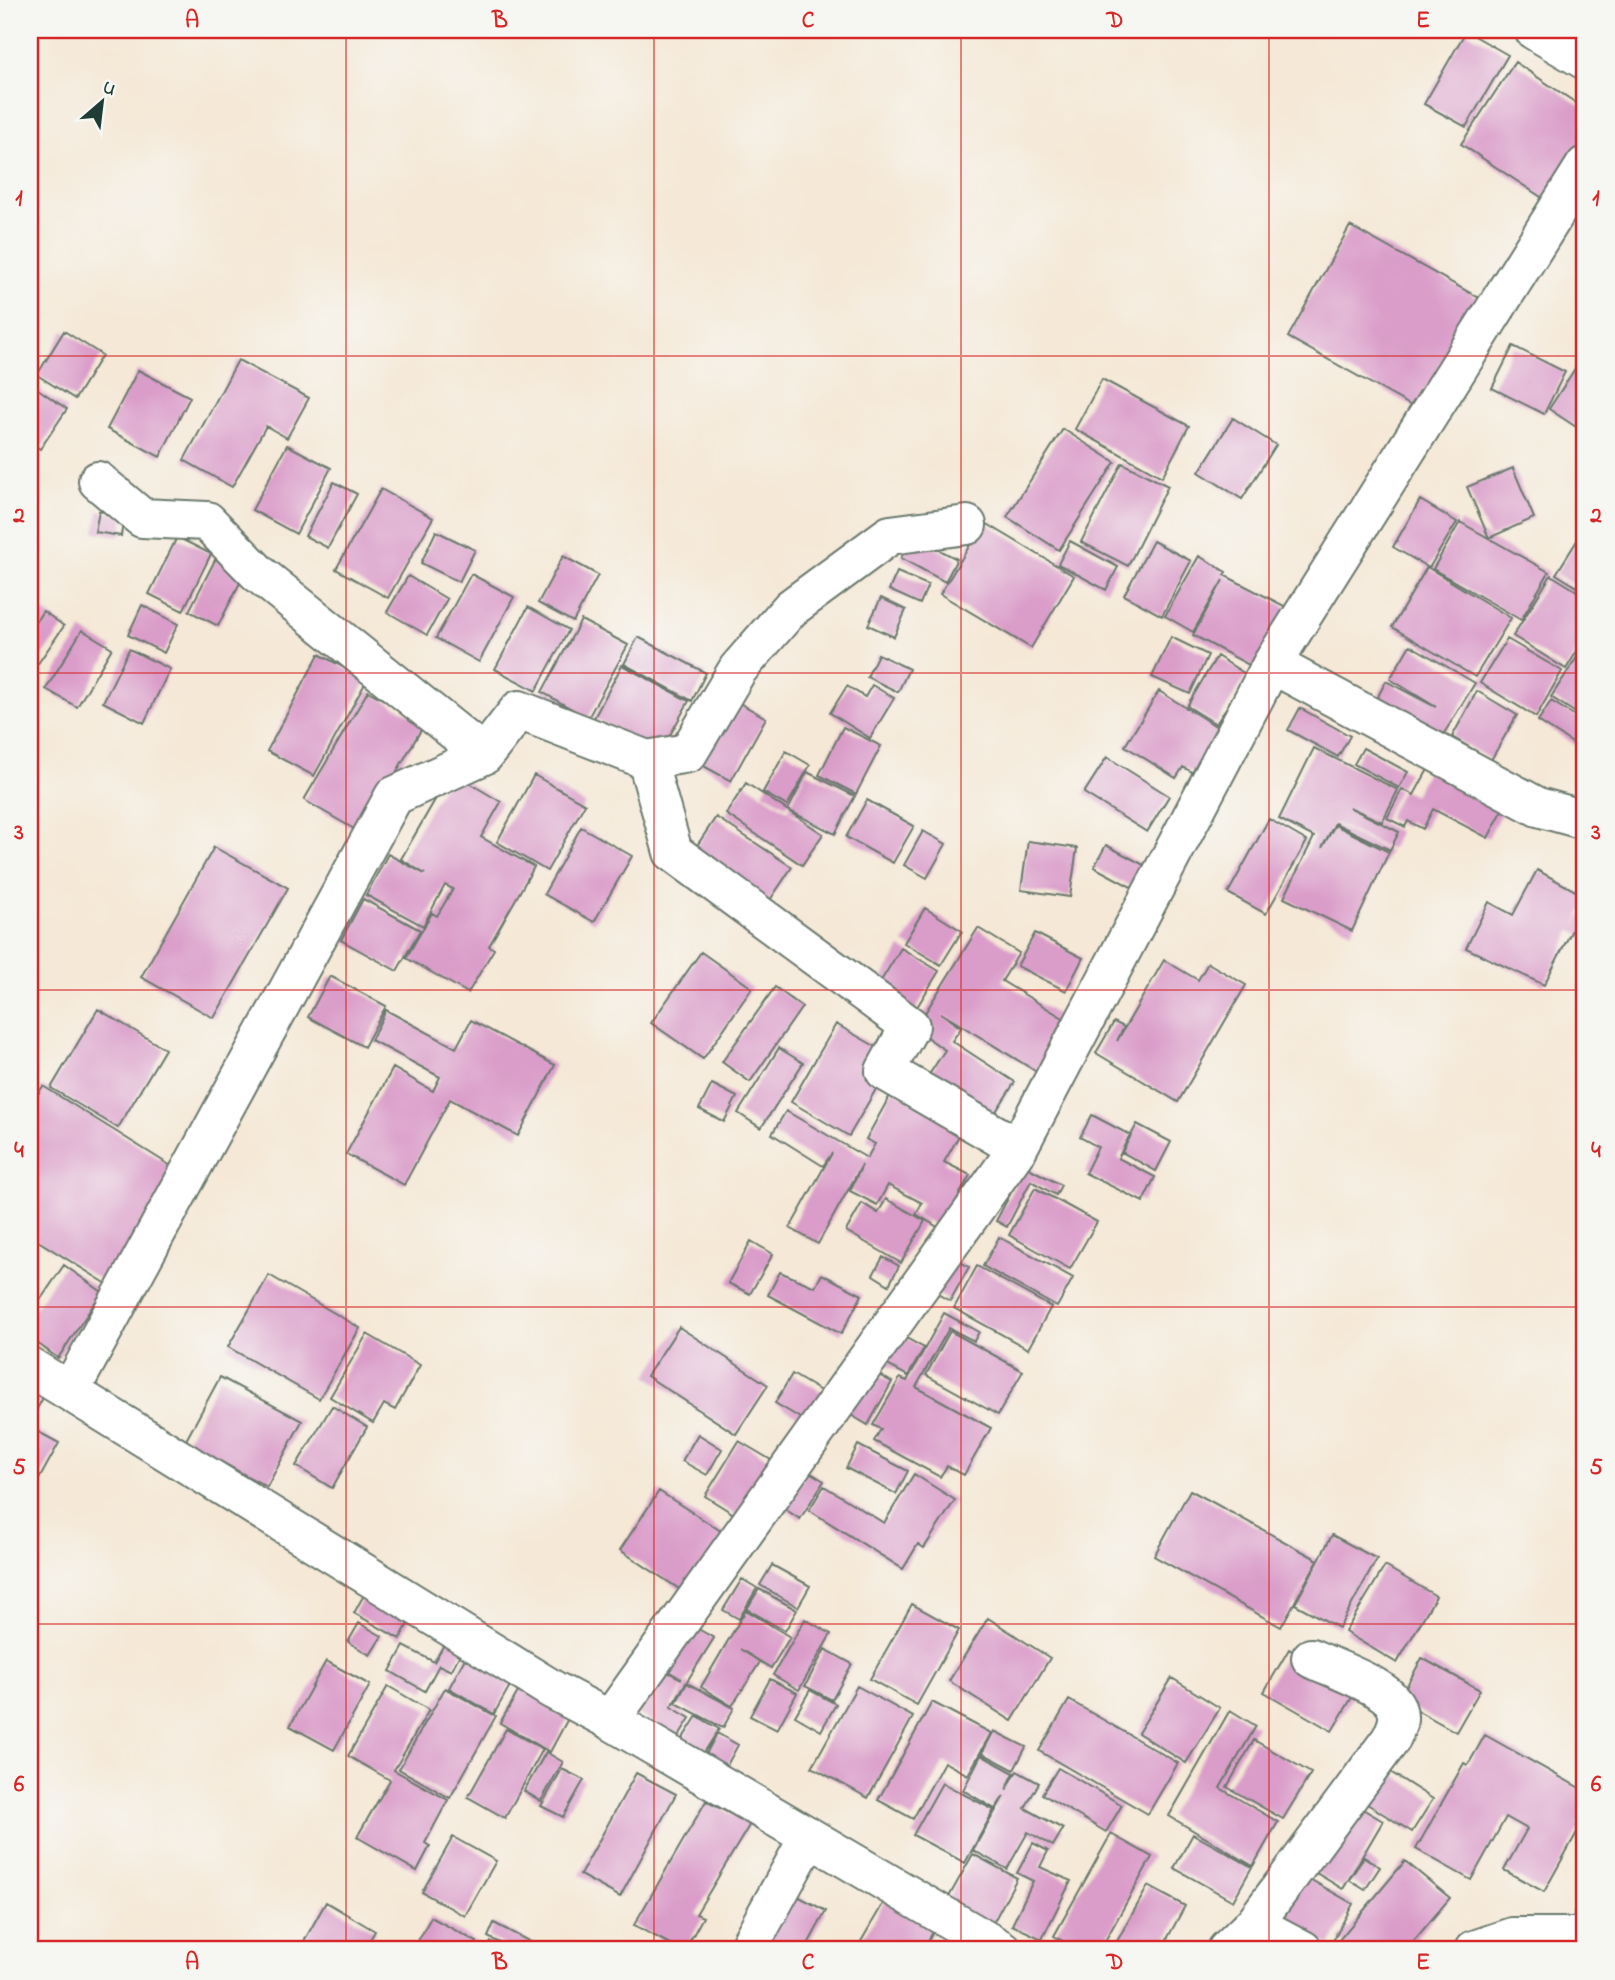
<svg xmlns="http://www.w3.org/2000/svg" width="1615" height="1980" font-family="'Indie Flower',sans-serif">
<style>
.building{fill:#da9cc9}
.lines{fill:none;stroke-linecap:round;stroke-linejoin:round}
.minor-casing{stroke:#6a796d;stroke-width:42}
.minor{stroke:#fff;stroke-width:38}
.grid{fill:none;stroke:#d62828;stroke-width:2;stroke-opacity:0.55}
.neatline{fill:none;stroke:#d62828;stroke-width:2.5}
.grid-label{font-size:23px;text-anchor:middle;font-weight:bold;fill:#d62828}
</style>
<rect width="100%" height="100%" fill="#f6f6f2"/>
<filter id="ink" filterUnits="userSpaceOnUse"><feTurbulence type="fractalNoise" baseFrequency=".0143" numOctaves="2"/><feDisplacementMap in="SourceGraphic" scale="14" xChannelSelector="R" yChannelSelector="G"/><feConvolveMatrix kernelMatrix="1 2 1 2 8 2 1 2 1" color-interpolation-filters="sRGB"/></filter>
<filter id="wash" filterUnits="userSpaceOnUse"><feTurbulence type="fractalNoise" baseFrequency=".00686" numOctaves="4" result="noise"/><feDisplacementMap in="SourceGraphic" scale="28" xChannelSelector="R" yChannelSelector="G"/><feGaussianBlur stdDeviation="1.57" result="paint"/><feColorMatrix in="noise" values="0 0 0 0 0 0 0 0 0 0 0 0 0 0 0 0 0 1.4 0 .05"/><feComposite in="paint" operator="in"/></filter>
<g filter="url(#wash)">
<rect width="100%" height="100%" fill="#f5e8d6"/>
<g id="blocks">
<!-- building -->
<path class="building" d="M1466,31L1508,55L1466,127L1424,104Z
M1515,62L1585,109V156L1544,199L1461,144Z
M1350,226L1479,298L1417,409L1288,337Z
M64,331L102,355L75,399L37,375Z
M1513,346L1565,372L1544,414L1492,388Z
M1585,353V433L1549,409Z
M238,360L309,398L287,438L266,426L232,487L184,460Z
M138,370L190,397L160,457L107,429Z
M1102,379L1189,426L1162,477L1075,429Z
M32,385L67,409L40,449L30,442Z
M1233,418L1276,445L1242,499L1199,472Z
M1063,429L1115,462L1059,550L1007,517Z
M287,445L331,468L296,534L252,510Z
M1122,463L1168,486L1128,566L1081,542Z
M1513,468L1534,518L1489,538L1467,487Z
M334,482L357,494L328,548L305,536Z
M381,489L433,518L388,598L336,569Z
M1420,500L1457,522L1429,568L1393,547Z
M99,511L124,516L121,536L95,532Z
M984,522L1074,576L1031,648L940,594Z
M1460,522L1549,572L1521,620L1433,569Z
M1585,528V592L1556,574Z
M436,531L475,550L459,582L421,563Z
M913,536L957,559L945,582L901,558Z
M177,537L211,554L183,611L149,594Z
M1070,541L1118,567L1106,590L1058,564Z
M1153,541L1191,561L1162,616L1124,595Z
M219,552L248,567L218,626L189,611Z
M563,556L598,575L573,622L538,603Z
M1199,556L1226,572L1224,575L1294,611L1262,672L1193,635L1223,580L1193,632L1165,616Z
M1427,567L1511,618L1475,677L1392,627Z
M897,572L928,585L920,604L889,590Z
M471,574L514,597L479,662L436,638Z
M1551,575L1585,596V638L1566,669L1513,636Z
M408,576L447,599L427,635L387,612Z
M881,598L906,610L894,637L868,625Z
M142,605L178,624L164,653L128,635Z
M528,607L569,630L536,691L495,669Z
M43,611L64,626L30,675V630Z
M581,620L628,645L588,718L542,692Z
M82,630L112,648L77,707L46,689Z
M638,637L706,673L692,701L624,664Z
M1171,637L1208,655L1190,694L1152,677Z
M1507,639L1562,671L1536,717L1480,683Z
M1410,645L1475,683L1443,735L1376,700L1386,681L1436,707L1390,679Z
M1585,645V719L1551,697Z
M129,649L170,669L144,723L103,702Z
M319,654L367,680L314,776L267,751Z
M878,654L909,669L898,692L867,677Z
M1217,656L1247,675L1216,724L1187,706Z
M622,665L689,701L660,753L594,718Z
M872,685L894,698L870,738L830,713L847,686L865,697Z
M368,691L425,723L361,833L304,800Z
M1159,691L1230,735L1204,779L1183,767L1176,778L1125,746Z
M1477,691L1517,715L1491,760L1452,737Z
M734,700L766,718L731,781L700,764Z
M1551,701L1585,722V751L1538,721Z
M1300,708L1350,736L1338,757L1288,730Z
M843,727L881,746L856,794L819,775Z
M1314,748L1398,790L1382,822L1349,807L1399,832L1390,850L1335,823L1322,848L1335,825L1389,852L1352,931L1284,898L1314,837L1279,819Z
M1363,748L1408,772L1399,788L1354,764Z
M786,751L810,765L787,806L763,792Z
M1107,757L1169,796L1147,832L1084,793Z
M1432,762L1507,802L1488,838L1433,809L1423,829L1408,821L1405,827L1387,818L1402,789L1414,795Z
M451,772L501,802L481,837L534,867L489,946L494,949L468,993L406,958L432,913L437,916L453,889L445,885L423,926L366,895L388,854L425,874L401,859Z
M807,772L855,796L835,834L788,810Z
M534,775L585,804L547,871L497,842Z
M746,783L823,834L802,865L726,814Z
M867,800L914,826L893,863L846,837Z
M716,817L792,867L764,909L688,859Z
M1269,819L1307,841L1266,914L1228,893Z
M581,827L632,856L594,922L544,894Z
M923,831L946,844L927,878L904,865Z
M1028,841L1077,848L1070,897L1021,890Z
M1106,845L1157,872L1144,894L1094,867Z
M214,847L288,888L214,1018L141,977Z
M1537,870L1585,896V905L1575,925L1582,914L1585,916V938L1572,930L1544,985L1466,948L1489,902L1513,915Z
M363,899L420,930L397,971L341,940Z
M925,908L962,931L941,965L904,943Z
M978,928L1019,953L1002,981L1068,1021L1037,1072L941,1013L961,1028L952,1041L1015,1082L989,1122L925,1081L945,1050L915,1029Z
M1035,933L1083,958L1066,991L1017,966Z
M901,948L939,971L914,1012L876,989Z
M701,952L752,988L703,1059L651,1023Z
M1164,960L1198,980L1208,963L1246,985L1178,1102L1096,1053L1114,1022L1124,1027L1117,1041Z
M330,976L386,1006L364,1047L308,1017Z
M775,987L802,1007L750,1082L722,1062Z
M98,1009L165,1049L118,1128L51,1088Z
M386,1010L456,1048L471,1020L555,1065L518,1136L450,1099L404,1185L346,1154L393,1068L433,1091L440,1077L371,1040Z
M836,1024L880,1049L883,1077L849,1136L791,1102Z
M779,1048L803,1063L761,1128L738,1113Z
M712,1084L737,1097L724,1122L699,1109Z
M43,1086L179,1171L107,1284L30,1236V1107Z
M893,1090L963,1129L944,1162L970,1175L941,1229L916,1214L922,1203L888,1185L877,1205L850,1191L862,1165L818,1244L790,1228L832,1153L823,1166L772,1134L786,1111L867,1158L875,1144L866,1139Z
M1092,1115L1130,1135L1118,1158L1155,1177L1143,1202L1085,1173L1098,1147L1080,1137Z
M1137,1124L1171,1142L1156,1171L1122,1152Z
M1025,1166L1061,1185L1056,1195L1031,1181L1007,1227L996,1221Z
M1035,1188L1097,1222L1070,1269L1009,1235Z
M886,1199L925,1221L901,1263L846,1231L862,1203L878,1213Z
M999,1237L1073,1278L1057,1307L983,1266Z
M751,1241L773,1254L750,1294L728,1283Z
M946,1254L969,1267L950,1301L927,1288Z
M883,1257L899,1266L889,1285L873,1275Z
M64,1265L102,1292L58,1358L30,1338V1315Z
M977,1266L1051,1307L1028,1349L954,1308Z
M780,1272L815,1287L822,1274L862,1295L841,1334L768,1295Z
M269,1275L360,1328L319,1399L228,1347Z
M944,1313L979,1332L974,1341L949,1328L916,1387L991,1428L964,1475L947,1466L940,1477L874,1441L881,1429L873,1425L900,1378L907,1381Z
M679,1327L768,1385L736,1434L647,1376Z
M890,1329L924,1348L908,1376L874,1358Z
M950,1331L1023,1371L998,1415L926,1375Z
M367,1334L420,1365L395,1410L384,1404L373,1423L330,1397Z
M864,1367L892,1382L868,1425L841,1409Z
M792,1374L824,1393L807,1422L775,1403Z
M220,1377L302,1421L267,1487L185,1442Z
M30,1386L45,1394L30,1422Z
M332,1406L367,1427L332,1488L296,1466Z
M31,1428L59,1443L38,1481L30,1476Z
M698,1434L722,1449L707,1475L682,1461Z
M739,1441L771,1460L737,1516L705,1496Z
M858,1445L908,1471L896,1494L846,1468Z
M808,1471L824,1481L800,1519L785,1509Z
M914,1474L955,1500L924,1548L918,1544L903,1569L809,1510L824,1486L884,1523Z
M1190,1490L1318,1560L1281,1627L1154,1556Z
M659,1491L727,1535L687,1594L620,1550Z
M1332,1535L1377,1559L1339,1628L1295,1604Z
M772,1565L810,1586L798,1607L760,1585Z
M1385,1566L1436,1596L1397,1663L1345,1632Z
M742,1579L757,1588L739,1619L723,1610Z
M371,1582L417,1607L400,1639L354,1613Z
M759,1589L797,1610L785,1631L747,1609Z
M912,1604L959,1630L917,1705L870,1679Z
M746,1610L790,1637L771,1668L740,1649L760,1662L732,1706L701,1687Z
M988,1618L1050,1658L1012,1721L949,1681Z
M805,1619L831,1634L799,1690L773,1675Z
M686,1622L714,1638L671,1707L690,1718L678,1737L635,1712L660,1668L682,1679L661,1667Z
M359,1623L382,1636L370,1655L348,1642Z
M449,1636L465,1645L451,1671L439,1665L425,1691L390,1671L404,1646L434,1662Z
M470,1649L516,1675L494,1714L449,1688Z
M825,1649L852,1664L832,1700L805,1686Z
M1289,1649L1357,1689L1332,1731L1264,1692Z
M1422,1658L1480,1690L1456,1732L1399,1700Z
M326,1661L370,1685L334,1750L290,1726Z
M1172,1678L1220,1708L1186,1763L1138,1733Z
M770,1679L797,1693L777,1730L750,1716Z
M687,1683L734,1708L723,1728L676,1703Z
M522,1685L571,1713L550,1752L500,1723Z
M388,1686L429,1710L394,1770L448,1800L425,1843L430,1846L417,1871L357,1837L390,1780L348,1756Z
M857,1686L913,1717L868,1798L812,1767Z
M445,1688L496,1716L450,1798L399,1769Z
M810,1690L836,1704L821,1731L795,1716Z
M1069,1700L1178,1763L1148,1814L1039,1751Z
M932,1702L991,1733L968,1775L944,1762L913,1819L878,1800Z
M1230,1710L1256,1726L1220,1788L1278,1822L1253,1866L1169,1816Z
M697,1716L719,1729L703,1754L681,1741Z
M506,1729L543,1749L505,1818L468,1797Z
M994,1731L1026,1747L1014,1770L982,1753Z
M717,1733L738,1745L725,1769L704,1758Z
M1485,1735L1585,1791V1812L1577,1826L1580,1827L1544,1892L1504,1870L1527,1829L1506,1817L1471,1880L1416,1849L1464,1763L1468,1765Z
M1254,1740L1311,1773L1283,1819L1227,1787Z
M546,1752L563,1762L541,1801L524,1791Z
M981,1755L1014,1773L1006,1790L1017,1771L1039,1783L1025,1808L1063,1829L1053,1846L1028,1832L1007,1869L973,1850L1004,1796L995,1809L963,1790Z
M1376,1763L1433,1799L1412,1832L1356,1797Z
M1058,1768L1122,1805L1106,1832L1042,1794Z
M562,1769L584,1780L563,1817L541,1806Z
M636,1773L676,1794L620,1897L580,1875Z
M942,1783L994,1810L965,1863L913,1835Z
M706,1801L750,1824L696,1914L703,1917L685,1950H681L634,1925Z
M1349,1801L1383,1821L1343,1889L1308,1868Z
M1111,1834L1152,1857L1100,1950H1078L1054,1936Z
M1193,1834L1252,1867L1233,1901L1174,1868Z
M453,1837L496,1861L465,1916L422,1892Z
M1033,1843L1048,1851L1040,1867L1071,1881L1042,1939L1012,1925L1033,1881L1017,1873Z
M973,1854L1017,1878L991,1927L946,1902Z
M1364,1857L1380,1867L1365,1890L1349,1880Z
M1405,1861L1450,1898L1406,1950H1352L1339,1940Z
M1299,1873L1353,1904L1330,1946L1275,1915Z
M1148,1886L1185,1906L1161,1950H1112Z
M1585,1891V1918L1574,1912Z
M790,1892L826,1911L805,1950H762Z
M888,1895L938,1923L923,1950H856Z
M326,1902L375,1931L364,1950H299Z
M431,1917L477,1942L472,1950H413Z
M494,1923L542,1948L541,1950H513L488,1937Z
M491,1942L505,1950H486Z"/>
</g>
</g>
<g filter="url(#ink)">
<use href="#blocks" fill-opacity="0" stroke="#6a796d" stroke-width="2"/>
<g class="lines">
<defs>
<path id="minor" d="M1534,30L1585,60
M98,481L142,518L207,521L258,573L484,755L519,710L647,760L688,753L738,669L791,608L890,535L967,525
M1272,664L1538,807L1585,820
M647,760L673,852L910,1026L885,1071L1018,1148
M30,1367L553,1690L610,1720L1002,1950
M70,1391L394,796L484,755
M610,1720L1018,1148L1272,664L1585,166
M1254,1924L1391,1739C1396,1728 1401,1719 1396,1707C1387,1686 1332,1668 1311,1658
M747,1950L809,1837
M1227,1950L1254,1924L1303,1950
M1474,1950L1512,1937H1585"/>
</defs>
<!-- minor casing -->
<use href="#minor" class="minor-casing"/>
<!-- minor -->
<use href="#minor" class="minor"/>
</g>
</g>
<!-- grid -->
<path class="grid" d="M346,30V1950M654,30V1950M961,30V1950M1269,30V1950M30,356H1585M30,673H1585M30,990H1585M30,1307H1585M30,1624H1585"/>
<!-- margin -->
<rect width="1615" height="1980" fill="none" stroke="#f6f6f2" stroke-width="77"/>
<!-- north arrow -->
<g transform="translate(102 102) rotate(28)" stroke="#f6f6f2" stroke-width="5" paint-order="stroke">
<path d="M0-5L12 26L0 18L-12 26Z" fill="#1f3d34"/>
<text y="-10" font-size="19" font-weight="bold" text-anchor="middle" fill="#1f3d34">U</text>
</g>
<rect x="38" y="38" width="1538" height="1903" class="neatline"/>
<g class="grid-label">
<text x="192" y="27">A</text>
<text x="500" y="27">B</text>
<text x="808" y="27">C</text>
<text x="1115" y="27">D</text>
<text x="1423" y="27">E</text>
<text x="19" y="205">1</text>
<text x="1596" y="205">1</text>
<text x="19" y="522">2</text>
<text x="1596" y="522">2</text>
<text x="19" y="839">3</text>
<text x="1596" y="839">3</text>
<text x="19" y="1157">4</text>
<text x="1596" y="1157">4</text>
<text x="19" y="1474">5</text>
<text x="1596" y="1474">5</text>
<text x="19" y="1791">6</text>
<text x="1596" y="1791">6</text>
<text x="192" y="1969">A</text>
<text x="500" y="1969">B</text>
<text x="808" y="1969">C</text>
<text x="1115" y="1969">D</text>
<text x="1423" y="1969">E</text>
</g>
</svg>
